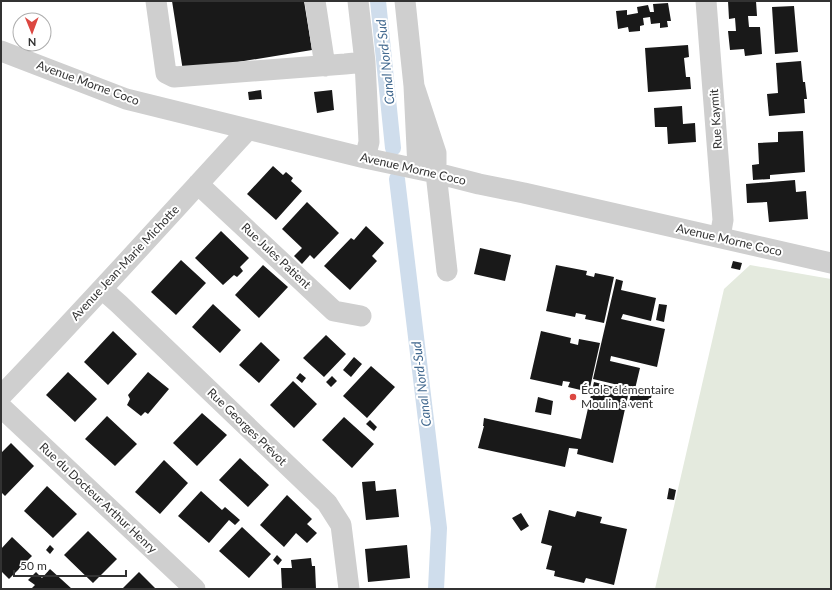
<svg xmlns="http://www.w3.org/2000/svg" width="832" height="590" font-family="Lato,sans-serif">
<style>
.green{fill:#e4eade}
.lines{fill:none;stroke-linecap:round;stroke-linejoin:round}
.canal{stroke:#cfddec;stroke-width:16}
.building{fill:#191919}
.minor{stroke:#cfcfcf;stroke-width:21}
.poi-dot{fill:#dc4741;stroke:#fff;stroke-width:1.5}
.labels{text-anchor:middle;stroke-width:4;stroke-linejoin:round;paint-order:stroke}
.street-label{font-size:12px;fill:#323232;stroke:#fff}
.poi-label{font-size:12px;fill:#323232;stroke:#fff;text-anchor:start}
.water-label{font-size:13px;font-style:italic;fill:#436a90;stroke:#fff}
</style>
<rect width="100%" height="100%" fill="#fff"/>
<!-- green -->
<path class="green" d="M750,265L831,279V589H655L724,289Z"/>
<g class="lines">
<!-- canal -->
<path class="canal" d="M378,1L393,148
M397,179L439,528L436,589"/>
</g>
<!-- building -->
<path class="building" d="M172,1H304L312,50L183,71Z
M728,1H756L757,16H748L749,27H760L762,54L745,56L744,49L730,50L728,31H736L735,18L729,19Z
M668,3L671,21H667L668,27L660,28V23L651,24L650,17L643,18L644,25L640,26V31L629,32L628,27L618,29L616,11L627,10V15L638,13L637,7L648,5L650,12H654L653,4Z
M794,6L798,52L775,54L772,7Z
M688,45L689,57L684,58L686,77H690L691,89L648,92L645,48Z
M801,61L803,82H805L807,99H804L805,113L769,116L767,94L778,93L776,63Z
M261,90L262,99L249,100L248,92Z
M332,90L334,110L317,113L314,92Z
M682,106L683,124L695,123L696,142L668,144L667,127H655L654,108Z
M803,131L805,172L770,175V179L753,180L752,165L759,164L758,143L778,142V132Z
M273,166L283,175L286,172L293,178L291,181L302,191L276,220L247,194Z
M795,180L796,192L806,191L808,219L769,222L767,202L747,203L746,184Z
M307,202L339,233L314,259L310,255L302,264L294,256L302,248L282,229Z
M366,226L384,243L372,256L377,261L350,290L324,266L351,238L354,240Z
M221,231L249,258L240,267L243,271L237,277L234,275L223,285L195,258Z
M480,248L511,255L505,281L474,274Z
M181,260L206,283L176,315L151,292Z
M733,261L742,263L740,270L731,268Z
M263,265L288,287L259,318L235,295Z
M556,265L587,271L586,275L594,277L595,273L614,277L604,323L585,319L586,315L576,313L575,317L546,311Z
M616,279L623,281L621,290L656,298L651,321L623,314L621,319L665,329L657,367L611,356L610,361L640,368L635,389L593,379Z
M213,304L241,330L220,353L192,327Z
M659,304L667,305L664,322L656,320Z
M113,331L137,354L108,385L84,362Z
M541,331L571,338L570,343L578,345L579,339L600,343L589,392L568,387L570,382L563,381L562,386L530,379Z
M326,335L346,354L324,377L303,358Z
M261,342L280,360L259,383L239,365Z
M354,357L362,364L351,377L343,370Z
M371,366L395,387L367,418L343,396Z
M68,372L97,399L75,422L46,395Z
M148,372L169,389L148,414L145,412L141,416L127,405L130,399L128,395Z
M300,373L306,378L302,383L296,378Z
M332,376L337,381L331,387L326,382Z
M293,381L317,404L294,428L270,405Z
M594,382L629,391L613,463L577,454L578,449L569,448L565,467L478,448L484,426H483L484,418L581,439Z
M632,390L652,394L648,410L628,406Z
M538,397L553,401L551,415L535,412Z
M202,413L227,435L197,466L173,443Z
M107,416L137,444L115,466L85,439Z
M344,417L374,444L352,468L322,440Z
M370,420L377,427L374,431L366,424Z
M11,443L34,466L5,496L1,492V453Z
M240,458L269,485L248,507L219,480Z
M164,460L188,483L160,514L135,492Z
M375,481L376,491L396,489L399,517L366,520L362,482Z
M47,486L77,514L53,538L24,511Z
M669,488L676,490L674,500L667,499Z
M201,491L222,510L225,507L240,520L235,525L229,520L209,543L178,516Z
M287,495L312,519L307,524L317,533L307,543L296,533L284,547L260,525Z
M549,510L575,517L577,511L602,517L600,523L627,529L614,585L586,578L584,583L554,576L555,571L546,569L552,546L541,543Z
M521,513L529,526L521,531L512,518Z
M242,527L271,554L249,578L219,551Z
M88,531L117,559L93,583L64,555Z
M12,537L32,556L9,579L1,571V549Z
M50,545L54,549L50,554L46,550Z
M407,545L410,578L368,582L365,549Z
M277,555L282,560L278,565L273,560Z
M311,558L312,566H315L316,589H282L281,568H292L291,560Z
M50,569L72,589H31L35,585L28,580L36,572L42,578Z
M139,572L156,589H122Z"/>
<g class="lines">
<!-- minor -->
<path class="minor" d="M156,1L166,73L174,77L345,64L365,62
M315,1L325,66
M358,1L365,62L369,142L365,158
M405,1L414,86L418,169
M706,1L723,220L720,237
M1,51L126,99L365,158L436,173L479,184L524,193L831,263
M414,86L436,153V173L447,271
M198,184L334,311L361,316
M102,289L119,304L327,503L341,525L349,589
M1,396C84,310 163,222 244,134V128
M1,407L195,589"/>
</g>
<!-- markers -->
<circle class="poi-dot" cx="573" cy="397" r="4"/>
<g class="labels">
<!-- street labels -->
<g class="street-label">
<text transform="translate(88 83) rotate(20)" y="4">Avenue Morne Coco</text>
<text transform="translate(716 119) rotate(-94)" y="4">Rue Kaymit</text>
<text transform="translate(413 169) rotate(13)" y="4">Avenue Morne Coco</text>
<text transform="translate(729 240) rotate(13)" y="4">Avenue Morne Coco</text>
<text transform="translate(276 256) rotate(43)" y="4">Rue Jules Patient</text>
<text transform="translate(125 263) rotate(-47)" y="4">Avenue Jean-Marie Michotte</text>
<text transform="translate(247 427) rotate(44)" y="4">Rue Georges Prévot</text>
<text transform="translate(98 498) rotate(43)" y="4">Rue du Docteur Arthur Henry</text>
</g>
<!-- poi labels -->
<g class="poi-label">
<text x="581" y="394">École élémentaire<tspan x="581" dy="14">Moulin à vent</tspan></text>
</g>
<!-- water labels -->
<g class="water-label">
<text transform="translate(385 62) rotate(-96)" y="5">Canal Nord-Sud</text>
<text transform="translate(421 384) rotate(-97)" y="5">Canal Nord-Sud</text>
</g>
</g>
<!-- border -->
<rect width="832" height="590" fill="none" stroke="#323232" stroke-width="4"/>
<!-- north arrow -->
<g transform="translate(32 32) rotate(179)"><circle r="19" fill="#ffffff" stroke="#adadad"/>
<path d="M0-3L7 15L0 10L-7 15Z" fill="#dc4741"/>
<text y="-6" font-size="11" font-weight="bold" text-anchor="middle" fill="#323232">N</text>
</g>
<!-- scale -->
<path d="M14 570v6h112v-6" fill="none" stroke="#323232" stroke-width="2"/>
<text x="20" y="570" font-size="12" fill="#323232" stroke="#ffffff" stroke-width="3" paint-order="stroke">50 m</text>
</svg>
